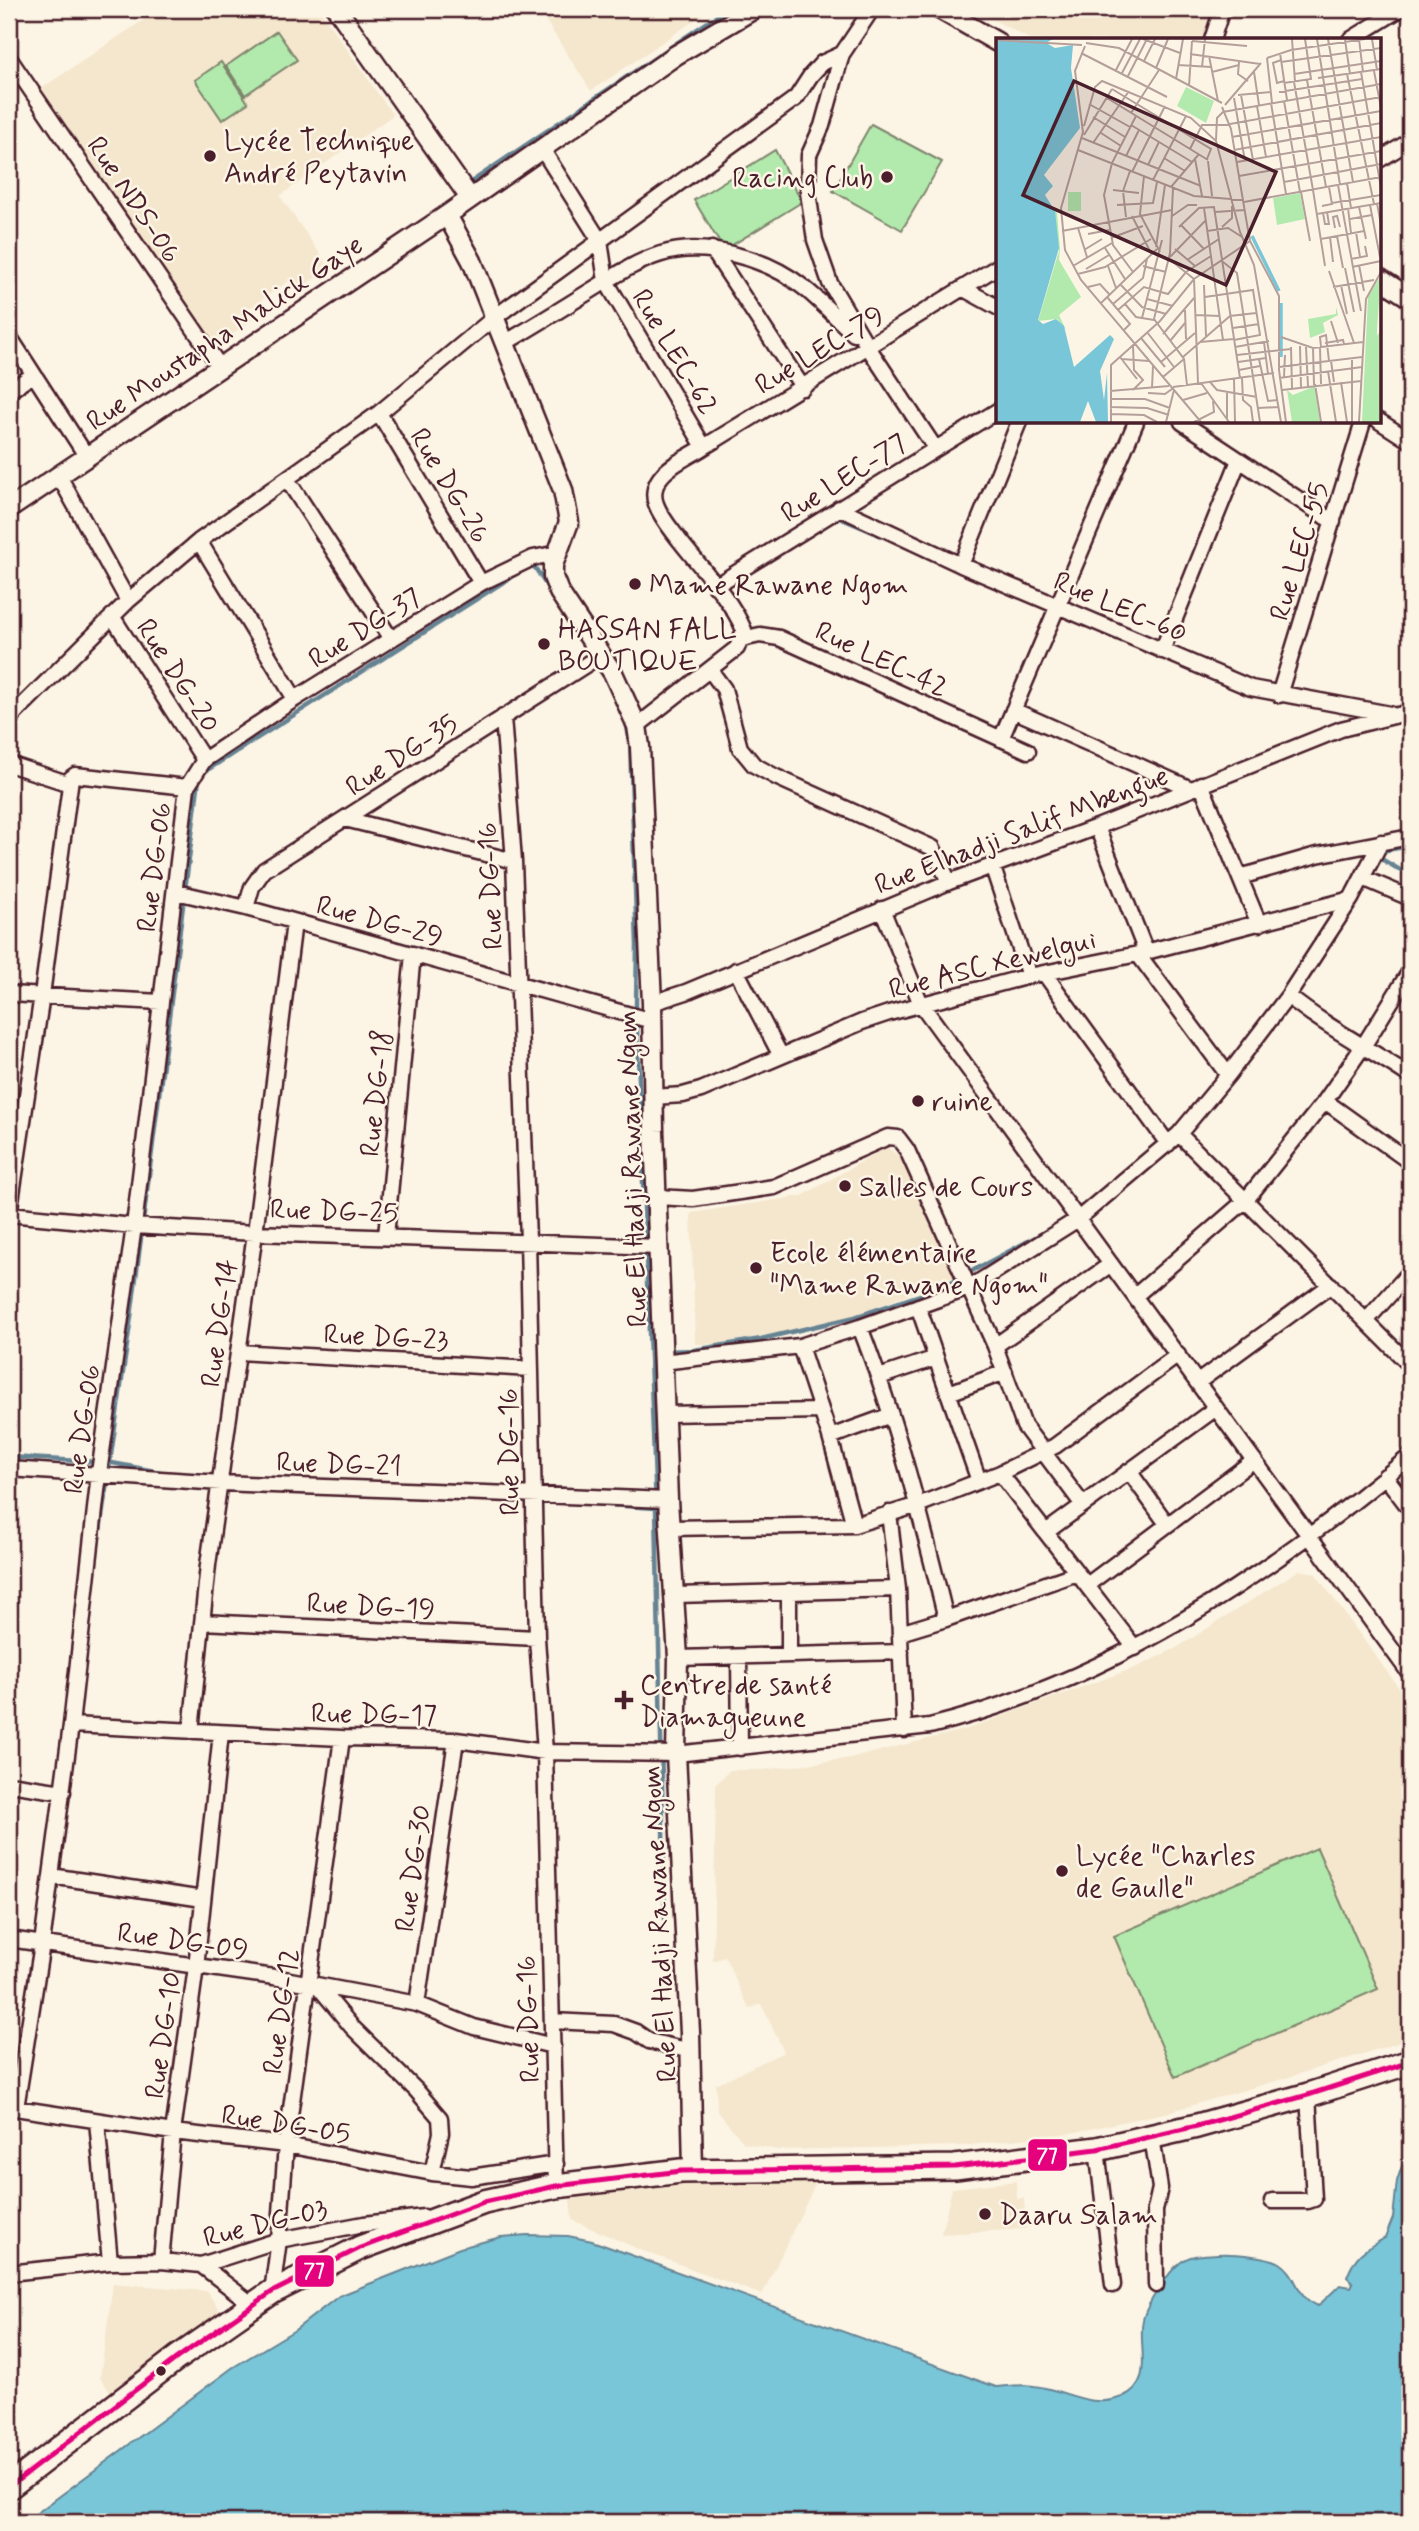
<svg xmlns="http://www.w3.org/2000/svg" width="1419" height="2531" font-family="Mynerve,sans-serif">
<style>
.built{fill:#f5e7ce}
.green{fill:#b2eaad;stroke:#7e846c;stroke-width:2}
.water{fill:#79c6d8;stroke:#668393;stroke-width:2}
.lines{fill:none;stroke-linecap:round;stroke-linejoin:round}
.stream{stroke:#668393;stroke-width:4.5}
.minor-casing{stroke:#4a1f2b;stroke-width:19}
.tertiary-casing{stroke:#4a1f2b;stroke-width:23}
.trunk-casing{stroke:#4a1f2b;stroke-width:28}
.minor{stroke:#fcf5e5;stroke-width:14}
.tertiary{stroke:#fcf5e5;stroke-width:18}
.trunk{stroke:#fcf5e5;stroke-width:23}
.bus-1-casing{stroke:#fcf5e5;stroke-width:10}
.bus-1{stroke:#e5007d;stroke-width:5}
.poi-dot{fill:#4a1f2b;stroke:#fcf5e5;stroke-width:2.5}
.labels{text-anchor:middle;stroke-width:5;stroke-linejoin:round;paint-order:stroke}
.poi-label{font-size:28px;fill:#4a1f2b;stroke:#fcf5e5;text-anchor:start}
.street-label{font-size:28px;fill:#4a1f2b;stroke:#fcf5e5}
.inset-river{fill:none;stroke:#79c6d8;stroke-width:3.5}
.inset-road{fill:none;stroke:#b59f9b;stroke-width:2}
.view{fill:#4a1f2b;fill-opacity:0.15;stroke:#4a1f2b;stroke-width:3.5}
.inset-edge{fill:none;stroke:#4a1f2b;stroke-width:3.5}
.line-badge{stroke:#fcf5e5;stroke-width:2.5}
.badge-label{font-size:19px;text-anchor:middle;font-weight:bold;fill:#fff}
</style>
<rect width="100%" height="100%" fill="#fcf5e5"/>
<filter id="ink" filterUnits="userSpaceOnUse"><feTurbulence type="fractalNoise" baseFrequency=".0143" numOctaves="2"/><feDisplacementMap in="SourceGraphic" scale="14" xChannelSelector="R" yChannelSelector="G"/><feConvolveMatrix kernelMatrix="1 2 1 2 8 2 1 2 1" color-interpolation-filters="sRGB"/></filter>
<g filter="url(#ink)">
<!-- built -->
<path class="built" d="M160,9H319L393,115L280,196L330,268L302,287L287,282L247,310L253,319L215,347L39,90Z
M538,9H711L591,91Z
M973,9H1213L1206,40H1031Z
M887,1147L900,1157L956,1276L833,1324L716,1344H695L691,1213L802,1196Z
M1299,1570L1315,1573L1410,1703V2039L1283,2079L1165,2113L1071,2133L962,2146L777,2150L744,2143L717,2111L716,2084L784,2052L761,2004L749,2009L725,1957L713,1961L716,1784L730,1770H763L851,1758L967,1729L1137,1667L1178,1647Z
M818,2179L762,2295L638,2249L572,2220L569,2192L652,2183Z
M1016,2181L1017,2199L1024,2198L1026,2229L941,2234L952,2188Z
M113,2283L207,2291L225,2319L115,2398L100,2378Z"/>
<!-- green -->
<path class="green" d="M277,31L297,60L245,95L226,66Z
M221,62L248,103L222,120L195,80Z
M871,124L942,162L902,230L833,191Z
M775,150L802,202L724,250L694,200Z
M1317,1848L1378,1989L1175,2077L1114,1936Z"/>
<!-- water -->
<path class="water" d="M1410,2142V2522H25L232,2368L295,2330L339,2296L460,2248L501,2237L527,2235L568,2236L592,2241L996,2387C1009,2386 1022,2384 1034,2386C1065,2389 1090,2410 1122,2397C1156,2382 1137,2347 1143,2320C1146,2305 1169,2271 1181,2262C1191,2254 1205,2255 1217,2254C1232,2253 1268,2256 1280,2263C1294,2272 1295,2286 1305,2297C1308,2301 1314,2304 1318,2306L1340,2285L1351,2287L1353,2283L1347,2277C1356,2253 1364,2250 1385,2238L1393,2218L1397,2181Z"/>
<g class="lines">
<!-- stream -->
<path class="stream" d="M1364,40L1410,11
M468,184L727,9
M835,516L882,536
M529,565L532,563L550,591
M1403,710L1410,678
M626,722L630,742L637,945L636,1004L656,1508L665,1920
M204,772L516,574
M1381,851L1410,846
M1378,857L1410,876
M665,1351L694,1350L761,1339L855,1317L938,1289L1047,1231
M9,1457L98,1462
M107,1462L160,1472
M594,1504L656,1508
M97,1551L131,1317L199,779"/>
<defs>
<path id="minor" d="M1212,40L1222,9
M1350,40L1400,9
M842,54L822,126L809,155L808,192L815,240L830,283L868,347L935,448
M9,58L220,367
M542,149L600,241L606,281L704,447
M1379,160L1410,141
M712,249L803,388
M964,289L997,307
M9,336L87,457
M505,343C532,327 560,310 587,293C640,260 671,238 736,255C760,261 784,272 803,287C821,301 837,319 854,334
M9,391L33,375
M379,413L481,583
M1379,421L1410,441
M1182,422L1333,522
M59,476L128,601
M287,479L391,639
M839,508L961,565L1251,688L1390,714
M199,541L295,699
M961,565L1019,422
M715,586L997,411
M112,616L204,760
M742,639L760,635L779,638L1028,751
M1162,651L1239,460
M710,670L724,689L740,748L754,765L776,777L933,848L949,882
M1279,695L1363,422
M1013,710L1191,789
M503,717L514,861L528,1240L537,1638L545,1752L556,2186
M9,719L128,601L199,541L379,413L495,317L796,98L811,75L822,63L842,54L872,9
M637,726L737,648L744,630C730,598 702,569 680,541C672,530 661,518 656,504C653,496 654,486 660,478C669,465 690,456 704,447L997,267
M1001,739L1136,422
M9,764L70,784
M1201,784L1259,924
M345,819L514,861
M1097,827L1146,952
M992,865L1029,976
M1240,877L1317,855L1410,837
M1363,878L1410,898
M176,892L246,908L652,1021
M246,908L252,887L264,870L601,655
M882,909L921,1004L1410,1674
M1138,954L1228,1075
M736,970L781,1056
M1044,973L1168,1144
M9,994L161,1002
M1288,996C1326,1027 1370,1049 1410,1076
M652,1003L686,992L949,882L1097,827L1341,729L1410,712
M653,1097L683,1095L701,1090L862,1022L889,1013L1029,976L1138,954L1351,899
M1325,1101L1410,1162
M1179,1134L1410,1365
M657,1197L693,1199L774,1187L888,1137L898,1138L907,1150L995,1346L1024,1426L1083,1505
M9,1214L134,1226L255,1233L659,1247
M9,1214L42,995L71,778L75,775L187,787
M386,1236L413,954
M1135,1296L1246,1200L1325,1101L1364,1045L1410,971
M918,1306L979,1481
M1366,1321L1410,1272
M860,1327C897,1422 922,1520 946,1619
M800,1346L830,1437L854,1525
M995,1346L1111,1264
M239,1352L531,1369
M662,1362L800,1346L860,1327L969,1288L1078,1219L1179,1134L1228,1075L1288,996L1351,899L1381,842
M879,1377L936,1358
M1198,1382L1331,1285
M949,1393L1005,1372
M665,1414L821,1411
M830,1437L891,1415
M9,1469L221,1483L668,1500
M1129,1471L1167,1524
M1000,1473L1135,1648
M1385,1476L1410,1509
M889,1513L898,1589L904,1730
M670,1528L854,1525L918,1505L1000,1473L1055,1446L1178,1355
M1046,1532L1216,1408
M1087,1585L1254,1460
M789,1591V1655
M675,1595L898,1589
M202,1622L537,1638
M900,1633L946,1619L1077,1573
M739,1657L740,1748
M678,1658L901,1652
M71,1725L342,1738L456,1740L545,1752L676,1754L930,1726C1110,1682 1270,1574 1410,1456
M191,1731L208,1565L255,1233L294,922
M9,1784L63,1792
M51,1876L203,1899
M9,1939L274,1977L417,2004L474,2027L553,2046
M318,1986L352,2027L416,2090L440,2118L441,2133L432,2173
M417,2004L456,1740
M552,2021L614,2024L636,2032L649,2041L691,2051
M9,2107L173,2132L286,2145L432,2173L471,2177L556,2164
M16,2108L42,1944L71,1725L99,1473L134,1226L187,787L204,760L295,699L481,583L533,558L558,553
M97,2121L110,2262
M1152,2137L1160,2188L1155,2210L1156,2285
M1097,2149L1113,2285
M1272,2201H1308L1314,2199L1308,2095
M161,2261L173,2132L196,1967L221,1733
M201,2265L253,2305
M9,2273L110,2262L161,2261L201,2265L279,2240L364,2224L424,2217
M272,2292L279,2240L286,2145L342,1738"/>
<path id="tertiary" d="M337,9L470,198
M939,9L997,42
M447,215L472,261L563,490L569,522L553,565V577L559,592L613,673L637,726L640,747L652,1003L654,1131L668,1500L678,1658L676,1754L690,2033L693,2171
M1379,278L1410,298
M9,509L447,215L676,55L754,9"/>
<path id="trunk" d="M9,2487L177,2358L272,2292L360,2248L484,2202L556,2186L681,2171L955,2167L1097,2149L1197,2126L1308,2095L1410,2062"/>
</defs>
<!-- minor casing -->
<use href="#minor" class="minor-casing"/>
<!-- tertiary casing -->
<use href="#tertiary" class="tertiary-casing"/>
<!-- trunk casing -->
<use href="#trunk" class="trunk-casing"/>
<!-- minor -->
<use href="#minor" class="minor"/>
<!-- tertiary -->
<use href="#tertiary" class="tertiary"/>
<!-- trunk -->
<use href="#trunk" class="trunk"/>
<defs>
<path id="bus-1" d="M9,2487L177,2358L272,2292L360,2248L484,2202L556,2186L681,2171L955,2167L1097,2149L1197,2126L1308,2095L1410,2062"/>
</defs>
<!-- bus-1 casing -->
<use href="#bus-1" class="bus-1-casing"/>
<!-- bus-1 -->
<use href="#bus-1" class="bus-1"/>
</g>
</g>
<!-- markers -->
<g class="poi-dot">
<circle cx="210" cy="156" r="7"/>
<circle cx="887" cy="177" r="7"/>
<circle cx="635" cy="584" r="7"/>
<circle cx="544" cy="644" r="7"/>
<circle cx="918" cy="1101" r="7"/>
<circle cx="845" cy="1186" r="7"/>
<circle cx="756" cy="1268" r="7"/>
<path d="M620.5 1689.5h7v7h7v7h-7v7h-7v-7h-7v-7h7z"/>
<circle cx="1062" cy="1871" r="7"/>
<circle cx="985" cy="2214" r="7"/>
<circle cx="161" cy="2371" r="6"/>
</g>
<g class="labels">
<!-- poi labels -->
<g class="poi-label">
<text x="224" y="150">Lycée Technique<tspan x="224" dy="32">André Peytavin</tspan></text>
<text x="873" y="187" text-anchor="end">Racing Club</text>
<text x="649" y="594">Mame Rawane Ngom</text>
<text x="558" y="638">HASSAN FALL<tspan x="558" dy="32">BOUTIQUE</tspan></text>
<text x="932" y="1111">ruine</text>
<text x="859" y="1196">Salles de Cours</text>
<text x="770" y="1262">Ecole élémentaire<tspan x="770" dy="32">"Mame Rawane Ngom"</tspan></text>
<text x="640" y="1694">Centre de santé<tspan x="640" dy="32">Diamagueune</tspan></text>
<text x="1076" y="1865">Lycée "Charles<tspan x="1076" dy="32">de Gaulle"</tspan></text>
<text x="999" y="2224">Daaru Salam</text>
</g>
<!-- street labels -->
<g class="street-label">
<text transform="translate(135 199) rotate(56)" y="10">Rue NDS-06</text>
<text transform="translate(224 332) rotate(-34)" y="10">Rue Moustapha Malick Gaye</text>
<text transform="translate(819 349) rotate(-31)" y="10">Rue LEC-79</text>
<text transform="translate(676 351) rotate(59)" y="10">Rue LEC-62</text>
<text transform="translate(843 477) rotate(-32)" y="10">Rue LEC-77</text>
<text transform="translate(451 485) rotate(59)" y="10">Rue DG-26</text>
<text transform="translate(1298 551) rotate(-73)" y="10">Rue LEC-55</text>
<text transform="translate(1121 606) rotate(23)" y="10">Rue LEC-60</text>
<text transform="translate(364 627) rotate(-32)" y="10">Rue DG-37</text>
<text transform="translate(882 658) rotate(25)" y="10">Rue LEC-42</text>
<text transform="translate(179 675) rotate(57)" y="10">Rue DG-20</text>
<text transform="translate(401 754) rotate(-33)" y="10">Rue DG-35</text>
<text transform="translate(1021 829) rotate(-21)" y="10">Rue Elhadji Salif Mbengue</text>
<text transform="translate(153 867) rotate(-83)" y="10">Rue DG-06</text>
<text transform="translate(489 886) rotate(-93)" y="10">Rue DG-16</text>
<text transform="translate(380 920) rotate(15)" y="10">Rue DG-29</text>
<text transform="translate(992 963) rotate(-14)" y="10">Rue ASC Xewelgui</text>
<text transform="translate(375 1093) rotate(-84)" y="10">Rue DG-18</text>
<text transform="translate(631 1169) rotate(-92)" y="10">Rue El Hadji Rawane Ngom</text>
<text transform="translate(334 1210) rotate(2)" y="10">Rue DG-25</text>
<text transform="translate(218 1323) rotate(-82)" y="10">Rue DG-14</text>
<text transform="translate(386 1336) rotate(3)" y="10">Rue DG-23</text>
<text transform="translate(81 1429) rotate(-82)" y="10">Rue DG-06</text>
<text transform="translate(508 1452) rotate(-91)" y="10">Rue DG-16</text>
<text transform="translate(339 1463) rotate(2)" y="10">Rue DG-21</text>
<text transform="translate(371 1605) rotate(3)" y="10">Rue DG-19</text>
<text transform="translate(374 1713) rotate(1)" y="10">Rue DG-17</text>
<text transform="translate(412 1868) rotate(-82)" y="10">Rue DG-30</text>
<text transform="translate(658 1924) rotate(-93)" y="10">Rue El Hadji Rawane Ngom</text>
<text transform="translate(183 1940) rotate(8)" y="10">Rue DG-09</text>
<text transform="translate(280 2011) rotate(-82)" y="10">Rue DG-12</text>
<text transform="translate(527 2019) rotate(-92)" y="10">Rue DG-16</text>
<text transform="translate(162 2035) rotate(-82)" y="10">Rue DG-10</text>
<text transform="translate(286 2123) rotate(9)" y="10">Rue DG-05</text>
<text transform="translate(265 2222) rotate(-14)" y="10">Rue DG-03</text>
</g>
</g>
<!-- overview -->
<g transform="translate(996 38)">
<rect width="385" height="385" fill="#fcf5e5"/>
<path d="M190,49L218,63L210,85L181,68ZM72,154H85V173H72ZM304,155L309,181L281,187L277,160ZM57,169L60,171L61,175L64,211L63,222L85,259L63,277L70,292L61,281L42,283L63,213ZM385,237L381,291V298L385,291V384H366L372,259ZM340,269L342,277L327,285L329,294L314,300L312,281L340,276ZM319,348L324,384H296L291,352L297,357Z" fill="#b2eaad"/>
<path d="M0,1H57L50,5L59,10L77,7L75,30L84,90L48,137L57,148L49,157L59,173L63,210L42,282L47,286L60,281L68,288L78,329L114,297L118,301L104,333L108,362L111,335L112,384H100L92,363L84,384H0Z" fill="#79c6d8"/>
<path class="inset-river" d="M256,198L283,253M285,319V265"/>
<path class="inset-road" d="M147,1L184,15M296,1L299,44M321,1L344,147M332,1L357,144M363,1L367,34M376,1L381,32M0,2L86,7M349,2L354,36M196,3L251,8M90,5L123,10L226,65M89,8L79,33L87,94L65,170L69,212L85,242L205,384M85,15L171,59M284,15L291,62M194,16L264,26M213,18L222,63M271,20L276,65M271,20L295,12L369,1M285,22L277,25L281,45L288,43M148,23L159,1M243,24L242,36L252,43M285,24L385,10M182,27L215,29M206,29L209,1M160,30L172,1M120,32L136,1M378,33L385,70M216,34L243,27M258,34L263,67M365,34L385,150M126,35L144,1M298,36L385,23M351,36L378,166M132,38L151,1M322,40L385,31M180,41L187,1M311,42L330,149M298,44L317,152M288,45L315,41L309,1M193,48L196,3M116,51L215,111L211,121M283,54L366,41M242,57L275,54M245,57L257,122M111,60L212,122M238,60L249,123M288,63L304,154M275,65L290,156M93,66L134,89M229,67L265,25M261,68L270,119M226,69L235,91L253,198M135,75L163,32M97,79L129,99M234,86L385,59M135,87L196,124M88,88L99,49L106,43L195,80L220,103L244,194L258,227L285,384M105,95L125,108M88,97L116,51M236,99L385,73M86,100L205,148M220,102L221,80L227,74L385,46M97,105L133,53M194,111L206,87H234M82,112L198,158L247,162M238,112L385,85M130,118L143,92M168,120L189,133M199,121L206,158M212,123L216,158M241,124L385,99M152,127L163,104M136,134L169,68M148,138L144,176L164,214M243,138L385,113M157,142L190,78M288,144L385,126M351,145L355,170M342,147L365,273M175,149L203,116M177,150L174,215L158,281L188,321L191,347M117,152L143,155M317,152L329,228M305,154L314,203M248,164L385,139M336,165L385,157M381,165L385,187M121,167L157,165L161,144M374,167L384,219M326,168L336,166L333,149M363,169L370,201M208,170L227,302M352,170L355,195M219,174L249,172M327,175L329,186H333L331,174M321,176L385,165M136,178L156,217M176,178L192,167H201M130,179L127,153L134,133M354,181L376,177M185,187L208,211M183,189L203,170L218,169L244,340M226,189L236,180V168M82,190L91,219M339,190L337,179L341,178L344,189M66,193L176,172M211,193L232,190L246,199M360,194L364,219M92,196L113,192M341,198L347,230M334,199L337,224M115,200L147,188M253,201L283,258V332L290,384M325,201L368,193M160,209L169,147M109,210L129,241M179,211L199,228M88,212L106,201M174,219L209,183M173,221L198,241L202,345M355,221L371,218L369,208M191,222L223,201M227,224L241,235L264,384M363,227L368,253M77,228L116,205M112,228L120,250M147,228L170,234M356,229L385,223M349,230L358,274M90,231L113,217M333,233L358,305M137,234L117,207L108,157L116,125L140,78M82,236L109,229L155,201M124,246L146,269L170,276M208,247L210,298M345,247L351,276M92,249L104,246L113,256M337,249L378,242M111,259L134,286L128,292M209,259L257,252L264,297L238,302M151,261L177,268M105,265L161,211M117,266L147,240L151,221M129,266L140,279L158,282M122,272L148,249L172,256L190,234L215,218M189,272L190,301M199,277L224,278M146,280L166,202M335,283L342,305M237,290L263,286M151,294L178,329M167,296L198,260M285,299L317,310L367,304M145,300L169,329M174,303L189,285M204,304L238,301M268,304L272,336M329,305L347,302L348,306M137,308L138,332L147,342L137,352M304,308L305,349M239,309L273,303M295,309L296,350M310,309L312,348M324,309L325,346M325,309L324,299L330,297L333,323M317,310L318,347M241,317L295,311M124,319L141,341M187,319L234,278L260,275M356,320V384M125,321L153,323M263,321L272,363L282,362M335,323L338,344M165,324L199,295M242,324L270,320M283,329L366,319M243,332L264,328M332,333L340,384M167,339L188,321M288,339L289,317M246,340L247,362L255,369L257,384M283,340L366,329M238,341L239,384M214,344L221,352L261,359M345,344L351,384M205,345L233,384M319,346L325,384M177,349L278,335M156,350L157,328M286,352L365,343M114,353L173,348M152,355L169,356L176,351M231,355V382M114,361H149L174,370M187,362L211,355M114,369L151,370L173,377M262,370L283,369M115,376L148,377L161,384M115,384V327L164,283L198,241L254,203L253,195M170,384L178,352M198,384L218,374L217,363M363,384L370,261L385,234"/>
<path class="view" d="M78,43L280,134L230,247L27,157Z"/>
<rect width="385" height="385" class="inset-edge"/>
</g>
<g class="line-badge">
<rect x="1027" y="2138" width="41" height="34" rx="7" fill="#e5007d"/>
<rect x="294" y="2254" width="41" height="34" rx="7" fill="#e5007d"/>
</g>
<g class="badge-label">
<text x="1047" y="2162">77</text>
<text x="314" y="2277">77</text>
</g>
<!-- margin -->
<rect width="1419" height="2531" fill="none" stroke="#fcf5e5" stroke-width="35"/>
<rect x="18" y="18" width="1384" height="2496" fill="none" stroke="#4a1f2b" stroke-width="2.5" filter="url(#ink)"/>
</svg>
